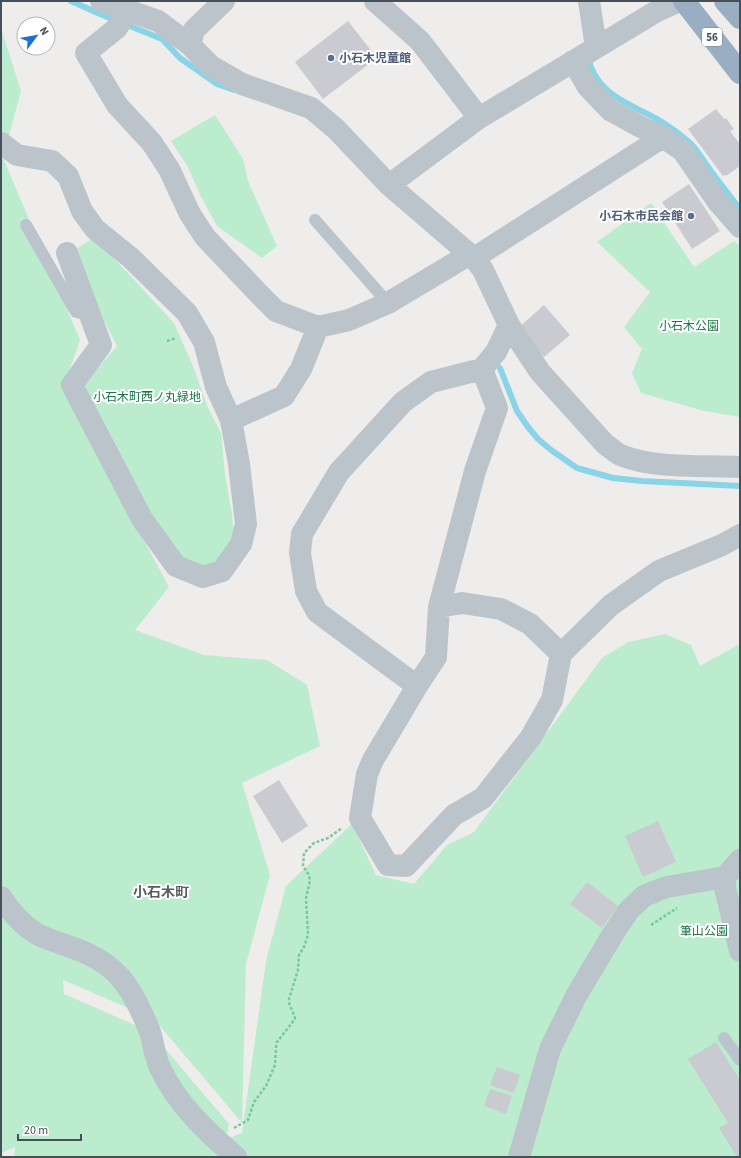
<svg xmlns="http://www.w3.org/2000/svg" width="741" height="1158" font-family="'Source Sans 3','Noto Sans JP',sans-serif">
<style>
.green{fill:#bbecce}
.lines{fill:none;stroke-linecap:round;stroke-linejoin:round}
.stream{stroke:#8ad4e7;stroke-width:6}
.building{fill:#c9cbd1}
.path{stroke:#75c89f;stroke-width:2.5;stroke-dasharray:3 2;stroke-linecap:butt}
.service{stroke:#bbc4cb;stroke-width:12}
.minor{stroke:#bbc4cb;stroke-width:22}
.tertiary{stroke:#bbc4cb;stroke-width:22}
.trunk{stroke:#99aec2;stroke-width:22}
.service-dot{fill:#5c6f8a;stroke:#fff;stroke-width:1.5}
.labels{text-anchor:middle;stroke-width:4;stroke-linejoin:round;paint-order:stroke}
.shield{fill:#fff;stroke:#7d848a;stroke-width:1}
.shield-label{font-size:11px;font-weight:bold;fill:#455058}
.service-label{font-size:12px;font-weight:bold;fill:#4e5e75;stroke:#fff;text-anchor:start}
.park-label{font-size:12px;fill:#1a7648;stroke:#fff}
.quarter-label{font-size:14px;font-weight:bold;fill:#595d61;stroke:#fff}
</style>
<rect width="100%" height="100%" fill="#efecec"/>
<!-- green -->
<path class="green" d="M1,28L21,91L3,158L80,340L66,380L78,417L169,587L135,630L204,655L267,660L307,685L320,746L242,783L270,875L246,964L242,1123L154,1019L63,980L64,994L151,1032L229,1124L226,1139L242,1133L266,961L286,886L352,824L376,875L414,884L447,845L474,832L602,658L628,642L665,634L691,645L700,666L740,644V1157H14L15,1147L1,1153Z
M215,115L243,159L248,181L277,246L262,258L217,226L200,195L188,167L171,141Z
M651,203L694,267L734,241L740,246V417L704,411L641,393L632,373L642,349L624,327L650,292L597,242Z
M94,238L127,272L174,323L193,366L208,408L221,433L225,475L232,514L234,537L219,559L204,569L178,557L142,505L82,387L117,346L88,289L73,251Z"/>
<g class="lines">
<!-- stream -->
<path class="stream" d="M71,1L100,14L162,39L180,58L217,84L234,90
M588,56C594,93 628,103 657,119C669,126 680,134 690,143C697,149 702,159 708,167C718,181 729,195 740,209
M500,368L517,411L528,427L538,439L551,450L577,468L613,478L642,481L740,486"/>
</g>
<!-- building -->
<path class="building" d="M348,21L377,58L323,99L295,62Z
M716,109L724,119L726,118L734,129L730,131L740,144V166L726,176L725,175L723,176L688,129Z
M689,184L720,231L692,249L662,202Z
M544,305L570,335L544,357L518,328Z
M279,780L308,826L282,843L253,796Z
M658,821L676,862L643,877L625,836Z
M587,882L618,906L602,928L570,904Z
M716,1042L740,1080V1157H737L719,1128L728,1123L688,1059Z
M497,1067L520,1075L514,1093L490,1085Z
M490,1089L512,1096L506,1114L484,1106Z"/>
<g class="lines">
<!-- path -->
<path class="path" d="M167,341L176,338
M651,925L677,908
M234,1128L248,1120L254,1102L266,1086L275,1065L276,1047L277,1042L295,1019C294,1012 288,1005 289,999L298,970L299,955L304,947L308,935L306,898L310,881L309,875L303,866L304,853L314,843L328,838L342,828"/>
<!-- service -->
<path class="service" d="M315,220L388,303
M26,225L76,312L90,315
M724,1038L740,1060"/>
<!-- minor -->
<path class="minor" d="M101,1L158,21L190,45L211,66L242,84L311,108L336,129L389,185L474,258L483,270L509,325L540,372L605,444C611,448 617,454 623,456C656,469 705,465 740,467
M375,1L420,41L479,118
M589,1L596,47
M123,9L122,20L117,28L86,53L117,105L152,143L169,169L190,214L205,237L259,294L276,311L318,327L349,320L388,303L465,257L474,258L663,137
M190,45L194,30L224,1
M573,61L588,87L610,110L641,127L663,137L683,151L718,202L740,227
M1,143L17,155L52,161L68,176L82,211L95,229L131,258L187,313L204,342L216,387L231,420L239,464L246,524L241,544L222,571L203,577L176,566L142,519L72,385L101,345L67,253
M389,185L479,118L657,11L680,1
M231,420L284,396L301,369L318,327
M439,607L462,603L501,609L530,624L561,654L552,700L531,737L483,798L454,815L406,866L388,865L360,818L367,774L373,760L417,686L436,657L439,607L475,471L497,408L482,369
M561,654L611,605L659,571L722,545L740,535
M417,686L317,612L306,591L300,553L302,534L339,472L403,402L431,382L482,369L496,352L509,325
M1,897C10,911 22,925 37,934C44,938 54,941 62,944C83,951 101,958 117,974C131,988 143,1014 150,1032C154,1045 155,1059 161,1070C178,1105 207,1132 236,1157
M519,1157L550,1049L576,996L613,934L629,910L644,896L656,891L667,887L725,877"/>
<!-- tertiary -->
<path class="tertiary" d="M740,860L725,877V888L740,951"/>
<!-- trunk -->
<path class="trunk" d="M684,1L740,73
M725,1L740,18"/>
</g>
<!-- markers -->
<g class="service-dot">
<circle cx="331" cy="58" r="4"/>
<circle cx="691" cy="216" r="4"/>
</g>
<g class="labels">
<!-- shield labels -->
<rect class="shield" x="702" y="28" width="20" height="18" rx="3"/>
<g class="shield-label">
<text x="712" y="41">56</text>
</g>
<!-- service labels -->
<g class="service-label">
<text x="339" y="62">小石木児童館</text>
<text x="683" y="220" text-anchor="end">小石木市民会館</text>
</g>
<!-- park labels -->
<g class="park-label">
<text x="689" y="330">小石木公園</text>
<text x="147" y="401">小石木町西ノ丸緑地</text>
<text x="704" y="935">筆山公園</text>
</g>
<!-- quarter labels -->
<g class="quarter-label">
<text x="161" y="897">小石木町</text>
</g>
</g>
<!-- border -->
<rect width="741" height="1158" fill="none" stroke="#455058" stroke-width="4"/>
<!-- north arrow -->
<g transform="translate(36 36) rotate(58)"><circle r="19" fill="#ffffff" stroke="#b5b9bc"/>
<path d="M0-3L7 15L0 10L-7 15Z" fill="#216fd4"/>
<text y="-6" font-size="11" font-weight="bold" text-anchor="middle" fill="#455058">N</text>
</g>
<!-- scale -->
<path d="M18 1134v6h63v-6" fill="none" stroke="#455058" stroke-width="2"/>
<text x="24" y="1134" font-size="12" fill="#455058" stroke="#ffffff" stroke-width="3" paint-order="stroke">20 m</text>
</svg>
